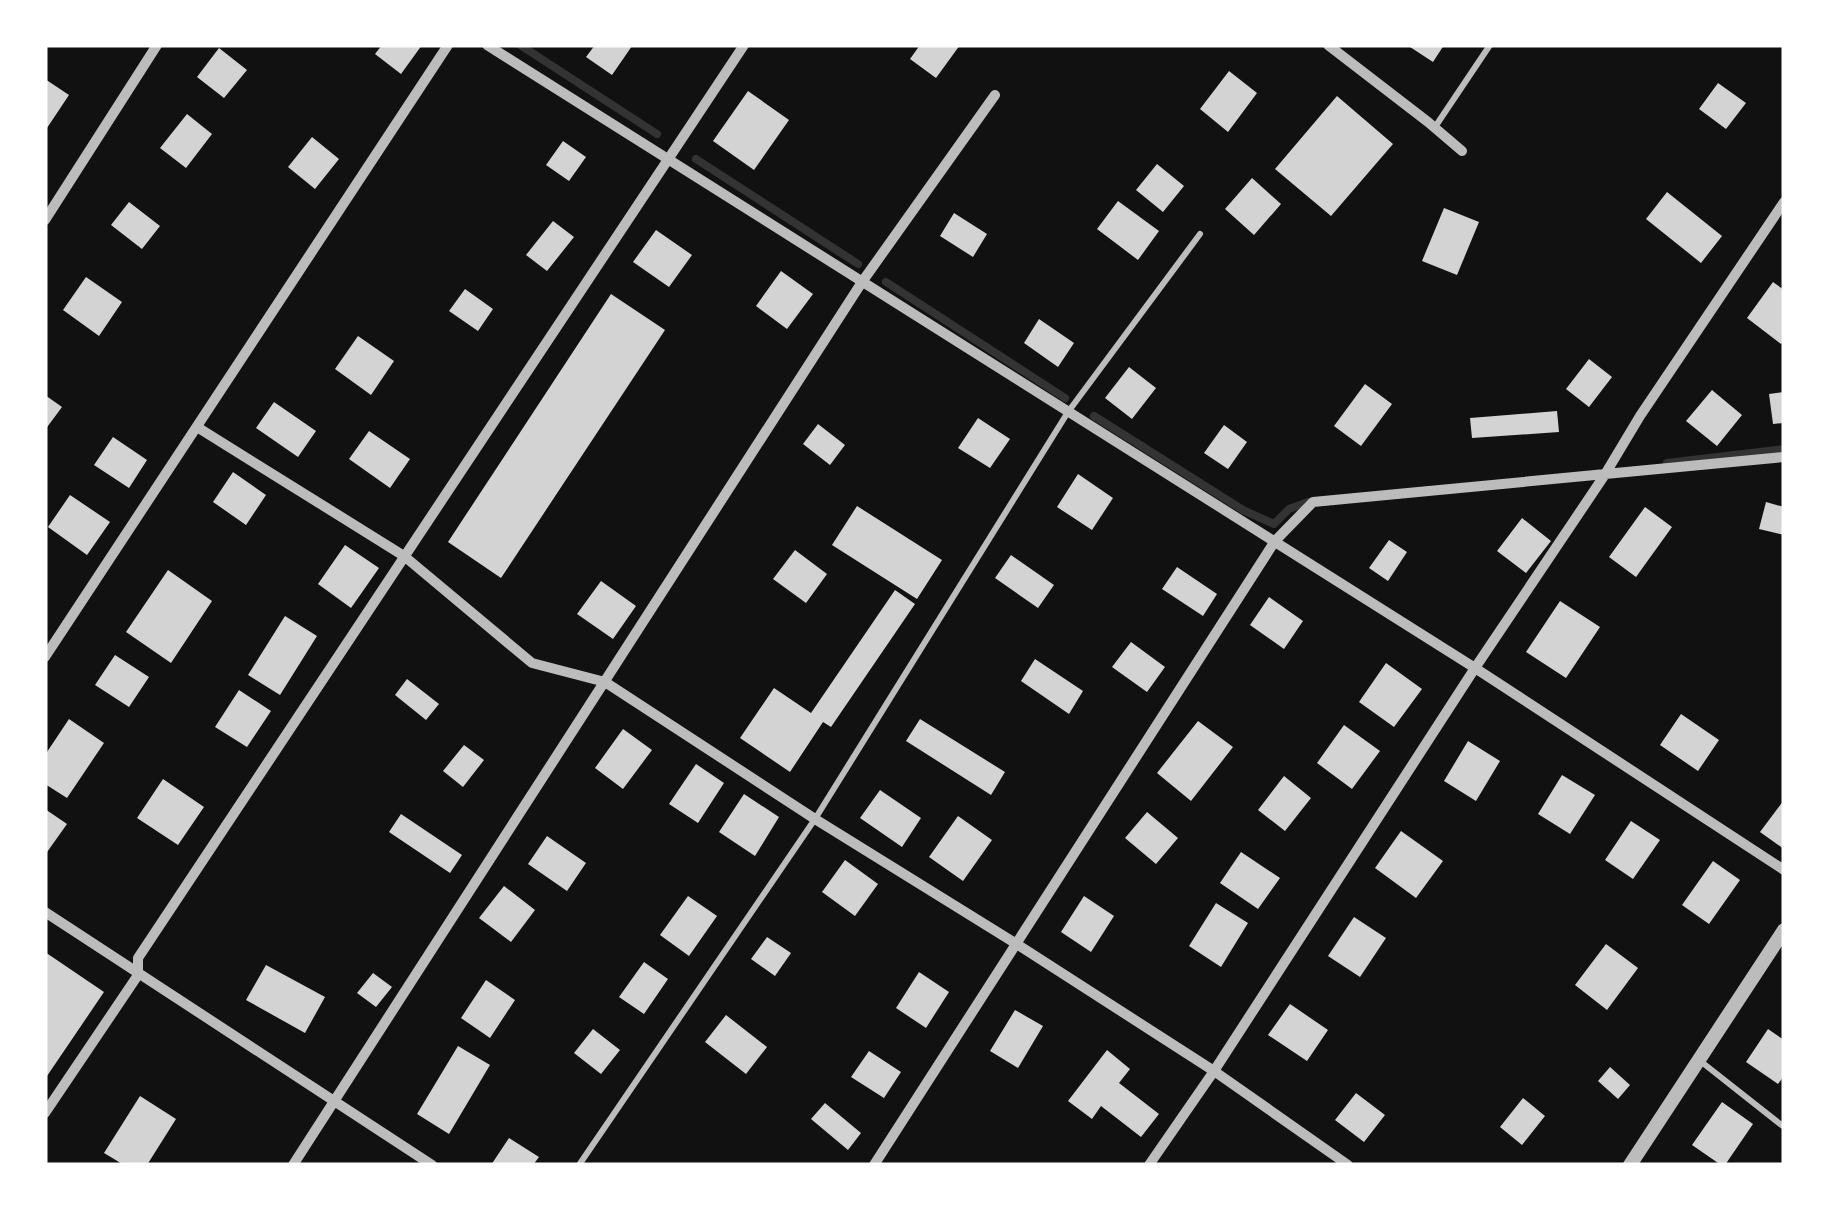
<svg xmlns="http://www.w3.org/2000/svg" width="1829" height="1210" font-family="'Sofia Sans Condensed',sans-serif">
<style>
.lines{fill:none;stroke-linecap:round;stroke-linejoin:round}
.stream{stroke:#333;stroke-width:8}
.building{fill:#d3d3d3}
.service{stroke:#bcbcbc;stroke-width:6}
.minor{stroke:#bcbcbc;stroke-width:10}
.tertiary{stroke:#bcbcbc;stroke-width:14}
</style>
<rect width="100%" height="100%" fill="#111"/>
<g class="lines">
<!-- stream -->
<path class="stream" d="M520,45L657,134
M696,159L858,264
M886,282L1065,398
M1094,416L1243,510L1274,524L1289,509L1308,502
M1667,463L1784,449"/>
</g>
<!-- building -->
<path class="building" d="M382,45H422L401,74L375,54Z
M595,45H630L632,46L612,75L586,57Z
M920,45H960L936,78L910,59Z
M1407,45H1444L1433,62Z
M219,48L247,70L224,98L197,77Z
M1229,71L1257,93L1228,132L1200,109Z
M45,79L69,95L45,131Z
M1718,83L1746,103L1726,129L1699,109Z
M748,91L789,120L754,170L713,141Z
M1337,96L1393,144L1331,216L1275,169Z
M187,114L212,134L186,168L160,148Z
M312,137L339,159L315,189L288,167Z
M563,141L586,157L569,181L546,165Z
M1157,164L1184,186L1163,212L1136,190Z
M1252,178L1281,204L1254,235L1225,209Z
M1667,192L1722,236L1701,263L1646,219Z
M1118,201L1159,231L1138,260L1097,229Z
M129,202L160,226L142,249L111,225Z
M1444,208L1479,222L1457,275L1422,261Z
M954,213L987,234L973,257L940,236Z
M553,221L574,237L547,271L526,255Z
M656,230L692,255L669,287L633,262Z
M781,271L813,294L787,329L756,306Z
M86,277L122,302L99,336L63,310Z
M1773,282L1784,290V340L1781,344L1747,318Z
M465,289L493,309L478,331L449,311Z
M611,294L665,330L501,578L448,542Z
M1039,319L1074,343L1058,367L1024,343Z
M358,336L394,361L371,395L335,369Z
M1589,359L1612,377L1589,407L1566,389Z
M1129,367L1156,388L1132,419L1105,398Z
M1365,384L1392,404L1361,446L1334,426Z
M1712,390L1742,415L1717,446L1686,421Z
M1784,392V423L1773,424L1769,394Z
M45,395L62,407L45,430Z
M274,402L316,431L298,457L256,428Z
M1557,411L1559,432L1472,438L1470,418Z
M978,418L1010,439L990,468L958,448Z
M818,424L845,445L830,465L803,444Z
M1224,425L1247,442L1228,469L1204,453Z
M369,431L410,459L390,488L349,459Z
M113,437L147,460L129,488L94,465Z
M233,472L266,495L246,525L213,502Z
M1078,474L1113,498L1092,530L1057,507Z
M70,495L110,522L87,555L48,527Z
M1766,502L1784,507V535L1759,529Z
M857,506L942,560L917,599L832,545Z
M1645,507L1672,527L1636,577L1609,557Z
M1522,518L1551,541L1526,573L1497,551Z
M1389,540L1407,552L1388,581L1369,568Z
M345,545L379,568L351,608L318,584Z
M795,550L827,574L806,603L773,579Z
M1011,555L1054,585L1038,608L995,578Z
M1177,567L1217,594L1203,616L1162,589Z
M168,570L212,601L171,663L126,632Z
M601,581L636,606L613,639L577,614Z
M895,590L915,604L831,727L823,722L790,772L740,738L774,688L811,713Z
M1269,597L1303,621L1284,649L1250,625Z
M1560,601L1600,627L1566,678L1526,652Z
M285,616L317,636L280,695L248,675Z
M1131,642L1165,667L1147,692L1112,667Z
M115,655L149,677L129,707L95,685Z
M1035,659L1083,691L1069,714L1021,681Z
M1386,663L1422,689L1394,727L1359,702Z
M407,679L439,704L426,720L395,695Z
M239,690L271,711L247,747L215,727Z
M1681,714L1719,740L1698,771L1660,745Z
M69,719L104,743L67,798L45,784V755Z
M920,719L1005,772L991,795L906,741Z
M1198,721L1233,747L1191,801L1157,773Z
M1344,725L1380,751L1352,789L1317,763Z
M623,729L652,750L623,789L595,768Z
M1468,741L1500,761L1476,801L1444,781Z
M464,745L484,760L463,787L443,771Z
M696,764L724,783L698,823L669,804Z
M1562,775L1595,795L1570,834L1538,814Z
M1284,776L1311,798L1285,831L1258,810Z
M163,779L204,807L178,845L137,818Z
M880,790L921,818L902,847L860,818Z
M744,794L779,817L755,856L719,832Z
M1784,800V849L1760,832Z
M45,809L67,824L45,855Z
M1147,812L1178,838L1156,864L1125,838Z
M401,814L462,855L450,873L389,832Z
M958,816L992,840L963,881L929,857Z
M1631,821L1660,840L1633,879L1605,860Z
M1401,831L1443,861L1416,898L1375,868Z
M547,836L586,863L567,891L528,864Z
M1241,852L1280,878L1258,909L1220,883Z
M845,860L878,884L855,916L822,892Z
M1713,861L1740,880L1709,924L1682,905Z
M504,886L535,910L511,942L479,918Z
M688,896L717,916L689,956L660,935Z
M1084,896L1114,916L1091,952L1061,932Z
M1216,903L1248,923L1221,967L1189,946Z
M1354,917L1386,938L1360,977L1328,956Z
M767,937L791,953L775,976L751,959Z
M1606,944L1638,968L1607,1010L1575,985Z
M45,952L104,992L45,1079Z
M644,962L668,979L644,1014L619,997Z
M266,965L325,997L305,1033L246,1000Z
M919,972L949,992L926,1028L896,1008Z
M373,973L392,987L376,1007L357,993Z
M486,980L515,1000L490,1038L461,1018Z
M1290,1004L1328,1030L1307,1061L1268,1035Z
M1015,1010L1043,1026L1018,1068L990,1051Z
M726,1015L767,1047L746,1074L705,1042Z
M593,1029L620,1050L601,1074L574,1053Z
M1768,1029L1784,1040V1076L1778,1084L1746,1062Z
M458,1046L490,1065L449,1134L417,1114Z
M1107,1050L1130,1069L1119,1083L1159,1114L1141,1137L1101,1106L1092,1119L1068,1101Z
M869,1051L901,1072L884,1098L851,1077Z
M1610,1067L1630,1085L1618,1099L1598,1081Z
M1356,1093L1385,1115L1364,1142L1335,1120Z
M140,1096L176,1119L147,1165H124L104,1153Z
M1523,1098L1545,1116L1522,1145L1500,1127Z
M1722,1102L1753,1124L1725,1165H1721L1692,1145Z
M825,1103L861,1133L848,1150L811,1119Z
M509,1138L539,1157L533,1165H491Z"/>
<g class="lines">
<!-- service -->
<path class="service" d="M1435,127L1490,45
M1699,1060L1784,1127
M579,1165L815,819L1068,412L1200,234"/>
<!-- minor -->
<path class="minor" d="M487,45L1475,668L1784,870
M1328,45L1428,122L1462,151
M45,220L157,45
M197,427L404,556L532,663L605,682L815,819L1015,943L1214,1071L1348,1165
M45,657L448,45
M45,912L432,1165
M45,1113L138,975V958L744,45
M293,1165L862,282L995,95
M874,1165L1275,541L1313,502L1784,457
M1149,1165L1214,1071L1475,668L1604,476L1640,416L1784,202"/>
<!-- tertiary -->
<path class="tertiary" d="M1630,1165L1784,930"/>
</g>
<!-- border -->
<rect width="1829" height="1210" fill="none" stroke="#ffffff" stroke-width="95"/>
</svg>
